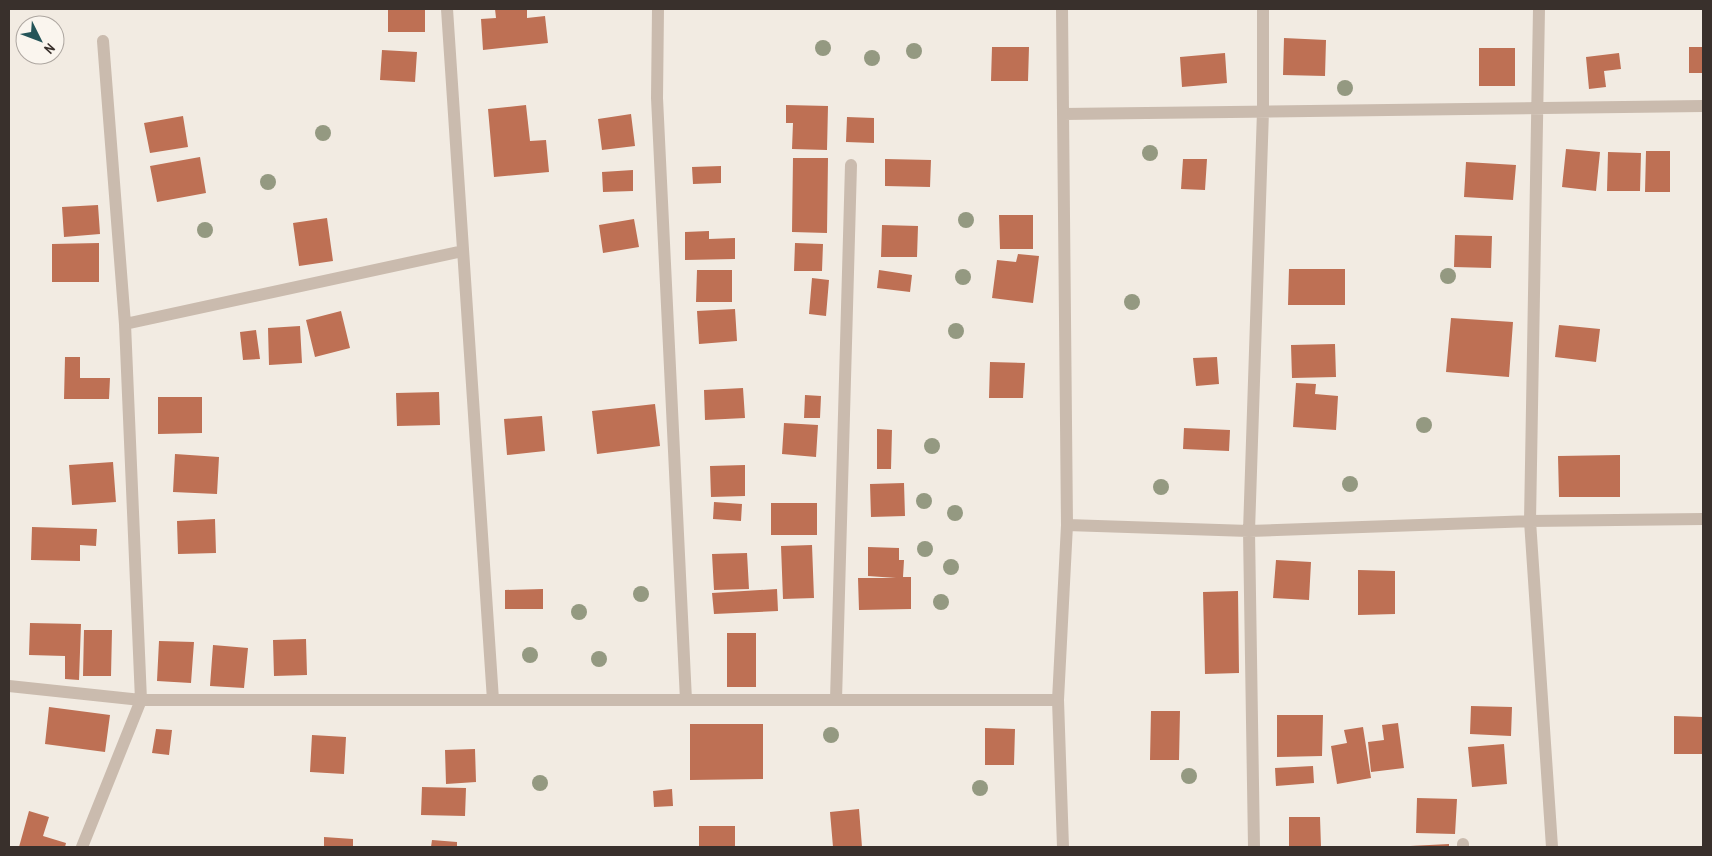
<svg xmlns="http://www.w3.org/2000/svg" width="1712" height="856" font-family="'Archivo Narrow',sans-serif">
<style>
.building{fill:#be7054}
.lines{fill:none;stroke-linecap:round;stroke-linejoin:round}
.minor{stroke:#cabbae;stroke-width:12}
.tree{fill:#949981}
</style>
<rect width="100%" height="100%" fill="#f2ebe2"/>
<!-- building -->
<path class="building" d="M388,9H425V32H388Z
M495,9H527V18L545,16L548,43L483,50L481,19L496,18Z
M1284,38L1326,40L1325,76L1283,75Z
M992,47H1029L1028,81H991Z
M1689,47H1703V73H1689Z
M1479,48H1515V86H1479Z
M382,50L417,52L415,82L380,80Z
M1225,53L1227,83L1182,87L1180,57Z
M1619,53L1621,69L1604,71L1606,87L1589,89L1586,57Z
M526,105L530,141L546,140L549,172L494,177L488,109Z
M786,105L828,106L827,150L792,149L793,123H786Z
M631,114L635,146L602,150L598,119Z
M183,116L188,147L150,153L144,123Z
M847,117L874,118V143L846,142Z
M1566,149L1600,152L1596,191L1562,187Z
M1646,151H1670V192H1645Z
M1608,152L1641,153L1640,191H1607Z
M200,157L206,193L157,202L150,166Z
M793,158H828L827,233L792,232Z
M885,159L931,160L930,187L885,186Z
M1183,159H1207L1205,190L1181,189Z
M1466,162L1516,165L1513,200L1464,197Z
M721,166V183L693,184L692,167Z
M633,170V191L603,192L602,172Z
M98,205L100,234L64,237L62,207Z
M999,215H1033V249H1000Z
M327,218L333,261L299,266L293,223Z
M634,219L639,247L603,253L599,225Z
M882,225L918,226L917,257H881Z
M709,231V239L735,238V259L685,260V232Z
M1455,235L1492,236L1491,268L1454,267Z
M99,243V282H52V244Z
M795,243L823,244L822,271H794Z
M1018,254L1039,256L1033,303L992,298L997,260L1016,262Z
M1289,269H1345V305H1288Z
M697,270H732V302H696Z
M879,270L912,275L910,292L877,288Z
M812,278L829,280L826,316L809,314Z
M735,309L737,341L699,344L697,311Z
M341,311L350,348L315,357L306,320Z
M1451,318L1513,322L1509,377L1446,372Z
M1559,325L1600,329L1596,362L1555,357Z
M300,326L302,363L269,365L268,328Z
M256,330L260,359L243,360L240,332Z
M1335,344L1336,377L1292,378L1291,345Z
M65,357H80V378H110L109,399H64Z
M1217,357L1219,384L1196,386L1193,358Z
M990,362L1025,363L1023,398H989Z
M1296,383L1316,384L1315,394L1338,396L1336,430L1293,427Z
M743,388L745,418L705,420L704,390Z
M439,392L440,425L397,426L396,393Z
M805,395L821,396L820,418H804Z
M158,397H202V433L158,434Z
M655,404L660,446L597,454L592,411Z
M542,416L545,451L507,455L504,419Z
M784,423L818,425L816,457L782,454Z
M1184,428L1230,430L1229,451L1183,449Z
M877,429L892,430L891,469H877Z
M175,454L219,457L217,494L173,492Z
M1620,455V497H1559L1558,456Z
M113,462L116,502L72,505L69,465Z
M745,465V496L711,497L710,466Z
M904,483L905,516L871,517L870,484Z
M714,502L742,504L741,521L713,519Z
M771,503H817V535H771Z
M215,519L216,553L178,554L177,521Z
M32,527L97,529L96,546L80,545V561L31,560Z
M812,545L814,598L783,599L781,546Z
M868,547L899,548V560H904L903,577H911V609L859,610L858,578H896L868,576Z
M747,553L749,589L714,590L712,554Z
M1276,560L1311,562L1309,600L1273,598Z
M1358,570L1395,571V614L1358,615Z
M543,589V609H505V590Z
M777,589L778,611L714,614L712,593Z
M1238,591L1239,673L1205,674L1203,592Z
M30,623L81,624L79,680L65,679V656L29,655Z
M84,630H112L111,676H83Z
M727,633H756V687H727Z
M306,639L307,675L274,676L273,640Z
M159,641L194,642L191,683L157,681Z
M213,645L248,648L244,688L210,686Z
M1471,706L1512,707L1511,736L1470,734Z
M49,707L110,715L105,752L45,744Z
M1151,711H1180L1179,760H1150Z
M1277,715H1323L1322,756L1277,757Z
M1674,716L1703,717V754H1674Z
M1398,723L1404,768L1371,772L1368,742L1384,740L1382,725Z
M690,724H763V779L690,780Z
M1363,727L1371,778L1337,784L1331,746L1347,743L1344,730Z
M985,728L1015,729L1014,765H985Z
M156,729L172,730L169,755L152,753Z
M312,735L346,737L344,774L310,772Z
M1504,744L1507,784L1472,787L1468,747Z
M475,749L476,782L446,784L445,750Z
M1313,766L1314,783L1276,786L1275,768Z
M422,787L466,788L465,816L421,815Z
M672,789L673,806L654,807L653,791Z
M1417,798L1457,799L1455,834L1416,833Z
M859,809L862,847H833L830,812Z
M29,811L49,817L43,836L66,843L65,847H19Z
M1289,817H1320L1321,847H1289Z
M699,826H735V847H699Z
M324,837L353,839V847H324Z
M432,840L457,842V847H431Z
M1449,844V847H1411L1410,846Z"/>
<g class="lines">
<!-- minor -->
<path class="minor" d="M447,9L493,700
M658,9L657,98L686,700
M1062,9L1067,525L1058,700L1063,847
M1539,9L1530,521L1552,847
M1063,114L1703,106
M125,324L463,251
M1067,525L1249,531L1530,521L1703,519
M9,686L141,700H1058
M836,700L851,165
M1463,844V847
M82,847L141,700L125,324L103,41
M1254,847L1249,531L1263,111V9"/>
</g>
<!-- trees -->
<g class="tree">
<circle cx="823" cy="48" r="8"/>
<circle cx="914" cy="51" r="8"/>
<circle cx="872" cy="58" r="8"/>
<circle cx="1345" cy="88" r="8"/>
<circle cx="323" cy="133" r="8"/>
<circle cx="1150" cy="153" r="8"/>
<circle cx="268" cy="182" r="8"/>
<circle cx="966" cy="220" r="8"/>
<circle cx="205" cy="230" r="8"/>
<circle cx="1448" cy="276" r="8"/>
<circle cx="963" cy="277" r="8"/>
<circle cx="1132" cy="302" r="8"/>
<circle cx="956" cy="331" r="8"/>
<circle cx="1424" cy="425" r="8"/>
<circle cx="932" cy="446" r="8"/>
<circle cx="1350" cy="484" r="8"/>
<circle cx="1161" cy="487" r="8"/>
<circle cx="924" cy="501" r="8"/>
<circle cx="955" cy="513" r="8"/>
<circle cx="925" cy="549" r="8"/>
<circle cx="951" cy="567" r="8"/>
<circle cx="641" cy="594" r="8"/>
<circle cx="941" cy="602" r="8"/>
<circle cx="579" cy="612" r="8"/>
<circle cx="530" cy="655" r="8"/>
<circle cx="599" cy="659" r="8"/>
<circle cx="831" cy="735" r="8"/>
<circle cx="1189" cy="776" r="8"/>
<circle cx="540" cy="783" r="8"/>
<circle cx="980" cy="788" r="8"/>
</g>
<!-- border -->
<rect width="1712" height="856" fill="none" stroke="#39302c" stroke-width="20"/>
<!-- north arrow -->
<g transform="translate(40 40) rotate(132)"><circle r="24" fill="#faf5ee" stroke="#ada6a0"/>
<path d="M0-4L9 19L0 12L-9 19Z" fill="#245458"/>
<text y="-8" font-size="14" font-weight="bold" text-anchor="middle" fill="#39302c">N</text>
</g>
</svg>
